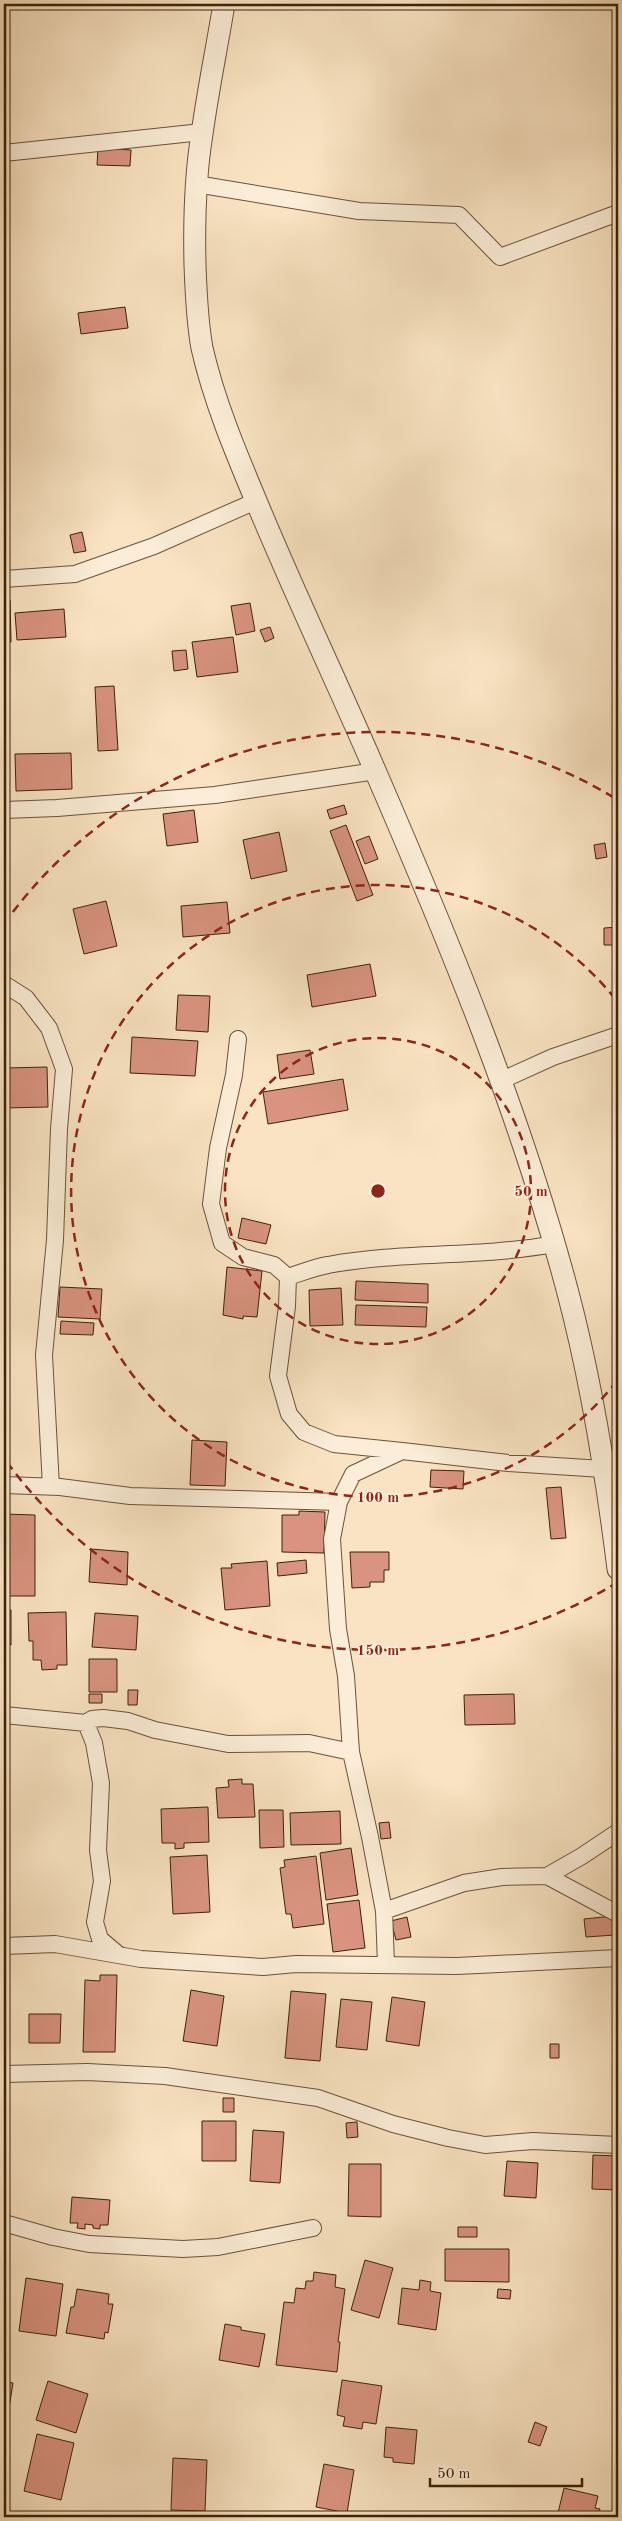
<svg xmlns="http://www.w3.org/2000/svg" width="622" height="2521" font-family="'Old Standard TT',serif">
<style>
.building{fill:#d99380;stroke:#3b220b}
.lines{fill:none;stroke-linecap:round;stroke-linejoin:round}
.minor-casing{stroke:#6a5239;stroke-width:18}
.tertiary-casing{stroke:#6a5239;stroke-width:23}
.minor{stroke:#fbedd7;stroke-width:16}
.tertiary{stroke:#fbedd7;stroke-width:21}
.ring{fill:none;stroke:#8f2418;stroke-width:2.5;stroke-dasharray:9 6}
.centre{fill:#8f2418;stroke:#fbedd7;stroke-width:2.5}
.ring-label{font-size:15px;text-anchor:middle;font-weight:bold;fill:#8f2418;stroke:#fbedd7;stroke-width:4;stroke-linejoin:round;paint-order:stroke}
</style>
<rect width="100%" height="100%" fill="#f9e3c2"/>
<filter id="stains"><feTurbulence type="fractalNoise" baseFrequency=".004" numOctaves="4"/><feColorMatrix values="0 0 0 0 .2 0 0 0 0 .09 0 0 0 0 .02 0 0 0 .5 -.17"/></filter>
<radialGradient id="worn" r=".72"><stop offset=".6" stop-color="#630" stop-opacity="0"/><stop offset="1" stop-color="#630" stop-opacity=".3"/></radialGradient>
<!-- building -->
<path class="building" d="M98,148L131,150L130,166L97,165Z
M125,307L128,328L81,334L78,313Z
M82,532L86,551L74,553L70,535Z
M4,600H10L11,642H4Z
M250,603L255,631L236,635L231,606Z
M64,609L66,637L17,640L15,613Z
M270,627L274,638L265,642L260,630Z
M233,637L238,672L197,677L192,642Z
M186,650L188,669L174,671L172,651Z
M114,686L118,750L98,751L95,687Z
M71,753L72,789L16,791L15,754Z
M344,805L347,814L330,819L327,810Z
M194,810L198,842L167,846L163,814Z
M346,825L373,895L357,901L330,831Z
M279,832L287,871L251,879L243,840Z
M369,836L378,859L365,864L356,841Z
M605,843L607,857L596,859L594,845Z
M106,901L117,946L84,954L73,909Z
M227,902L230,933L183,937L181,906Z
M618,927V945H604V928Z
M370,964L376,996L312,1007L307,975Z
M178,995L210,996L208,1032L176,1030Z
M132,1037L198,1041L195,1076L130,1073Z
M310,1050L314,1074L280,1079L277,1055Z
M47,1067L48,1107L4,1108V1068Z
M343,1079L348,1110L268,1124L263,1092Z
M242,1218L271,1225L266,1244L238,1238Z
M227,1267L262,1271L257,1317L243,1316V1319L223,1315Z
M356,1281L428,1284V1303L355,1300Z
M60,1287L102,1289L100,1319L58,1317Z
M341,1288L343,1325L310,1326L309,1290Z
M356,1305L427,1307L426,1327L355,1325Z
M61,1321L94,1323L93,1335L60,1334Z
M192,1440L227,1442L225,1486L190,1485Z
M431,1470L464,1471L463,1489L430,1487Z
M561,1487L566,1538L551,1539L546,1488Z
M299,1511L325,1512L324,1553L282,1552V1515H299Z
M4,1514L35,1515V1596H4Z
M91,1549L128,1552L127,1585L89,1582Z
M350,1552H389V1570H384V1582H370V1587L352,1588Z
M306,1560L307,1573L278,1576L277,1563Z
M267,1561L270,1606L225,1610L221,1568H232L231,1564Z
M4,1610H11V1645H4V1659Z
M66,1612L67,1665H57V1669L42,1670L41,1660H33V1641H29L28,1613Z
M95,1613L138,1616L136,1650L92,1647Z
M89,1659H117V1692H89Z
M128,1690H138L137,1705H128Z
M89,1694H102V1703H89Z
M514,1694L515,1724L465,1725L464,1695Z
M242,1779V1784H253L255,1817L218,1818L216,1788L229,1787L228,1780Z
M208,1807L209,1842L184,1843V1848L175,1849V1843H162L161,1809Z
M259,1810H283L284,1847L260,1848Z
M340,1811L341,1844L291,1845L290,1813Z
M389,1822L391,1838L381,1839L379,1823Z
M351,1848L358,1895L326,1900L320,1853Z
M207,1855L210,1912L173,1914L170,1857Z
M316,1856L324,1924L293,1928L291,1914H286L280,1868L285,1867L284,1860Z
M359,1900L365,1948L333,1952L327,1904Z
M613,1916L615,1935L586,1937L584,1919Z
M407,1917L411,1937L396,1940L391,1921Z
M100,1975H117L115,2052H83L85,1980L100,1981Z
M191,1990L224,1996L217,2046L183,2041Z
M291,1991L326,1994L320,2061L285,2058Z
M392,1997L425,2002L419,2046L386,2041Z
M341,1999L372,2002L367,2050L336,2047Z
M29,2014H61L60,2043H29Z
M550,2044H559V2058H550Z
M223,2098H234V2112H223Z
M202,2121H236V2161H202Z
M357,2122L358,2137L347,2138L346,2123Z
M253,2130L284,2132L280,2183L250,2181Z
M593,2155L618,2156V2190L592,2189Z
M507,2161L538,2163L536,2198L504,2196Z
M349,2164H381V2217L348,2216Z
M72,2197L110,2200L108,2225H100V2229L93,2228V2225L85,2224V2229L77,2228L78,2223H70Z
M458,2227H477V2237H458Z
M445,2249H509V2282L445,2281Z
M365,2260L393,2268L379,2318L351,2310Z
M314,2272L336,2275L335,2287L345,2289L338,2342H340L337,2372L276,2365L284,2302L294,2303L296,2288L305,2289L306,2281H313Z
M26,2278L63,2284L56,2336L19,2331Z
M420,2280L431,2282L430,2291L441,2293L436,2330L398,2324L402,2288L419,2290Z
M77,2289L109,2294L108,2304H113L108,2333L105,2332L104,2339L66,2333L71,2307H74Z
M498,2289L511,2290L510,2299L497,2298Z
M225,2324L241,2327V2330L265,2334L259,2367L219,2360Z
M342,2380L382,2386L376,2424L363,2422L362,2429L343,2426L345,2417L337,2415Z
M4,2381L13,2383L8,2415H4Z
M48,2381L88,2394L76,2433L36,2420Z
M535,2422L547,2427L540,2446L528,2442Z
M386,2427L417,2430L414,2464L393,2462V2458L384,2457Z
M37,2434L74,2443L61,2500L24,2491Z
M173,2458L207,2460L205,2511L171,2510Z
M324,2464L354,2470L347,2513L316,2507Z
M564,2488L598,2496L595,2508L600,2509L598,2517H557Z"/>
<g class="lines">
<defs>
<path id="minor" d="M4,153L202,132
M196,184L359,211L459,215L500,257L618,213
M4,579L75,574L154,546L256,501
M4,810L57,808L215,795L376,771
M4,984L26,998L49,1028L64,1069L59,1129L55,1240L44,1355L51,1487
M238,1039L234,1075L218,1148L211,1204L222,1243L243,1257L274,1265L288,1277L287,1306L278,1376L289,1414L304,1432L334,1444L402,1451
M500,1081L553,1057L618,1035
M288,1277C301,1273 315,1267 328,1265C403,1251 479,1258 554,1244
M4,1485L60,1487L130,1496L339,1502L353,1474L402,1451L508,1463L603,1469
M339,1502L332,1539L338,1629L346,1676L351,1752
M4,1715L86,1723
M547,1876L618,1914
M4,1946L55,1944L141,1959L263,1967L296,1964L457,1966L618,1958
M119,1955L100,1939L95,1922L102,1881L98,1850L101,1783L94,1743L86,1723L92,1719L103,1718L128,1721L155,1730L228,1744L309,1743L351,1752L370,1837L384,1911
M386,1964L384,1911L464,1883L502,1877L547,1876L582,1856L618,1832
M4,2074L87,2072L165,2076L318,2098L393,2124L448,2138L485,2145L533,2141L618,2145
M4,2223L53,2237L89,2244L183,2249L218,2247L313,2228"/>
<path id="tertiary" d="M224,4C217,47 208,90 202,134C195,177 194,222 195,265C196,293 197,321 202,348C214,401 236,453 257,503C295,595 338,684 377,775C450,944 521,1115 568,1293C591,1380 607,1480 618,1569"/>
</defs>
<!-- minor casing -->
<use href="#minor" class="minor-casing"/>
<!-- tertiary casing -->
<use href="#tertiary" class="tertiary-casing"/>
<!-- minor -->
<use href="#minor" class="minor"/>
<!-- tertiary -->
<use href="#tertiary" class="tertiary"/>
</g>
<!-- distance rings -->
<g class="ring">
<circle cx="378" cy="1191" r="153"/>
<path d="M617 1381A306 306 0 1 1 617 1001"/>
<path d="M618 1582A459 459 0 0 1 4 1458M4 924A459 459 0 0 1 618 800"/>
</g>
<circle cx="378" cy="1191" r="8" class="centre"/>
<g class="ring-label">
<text x="531" y="1196">50 m</text>
<text x="378" y="1502">100 m</text>
<text x="378" y="1655">150 m</text>
</g>
<!-- margin -->
<rect width="622" height="2521" fill="none" stroke="#f9e3c2" stroke-width="20"/>
<rect x="5" y="5" width="612" height="2511" fill="none" stroke="#3b220b" stroke-width="2.5"/>
<rect x="10" y="10" width="602" height="2501" fill="none" stroke="#3b220b"/>
<!-- scale -->
<path d="M430 2478v8h152v-8" fill="none" stroke="#3b220b" stroke-width="2.5"/>
<text x="437" y="2478" font-size="15" fill="#3b220b" stroke="#fbedd7" stroke-width="4" paint-order="stroke">50 m</text>
<rect width="100%" height="100%" filter="url(#stains)"/>
<rect width="100%" height="100%" fill="url(#worn)"/>
</svg>
